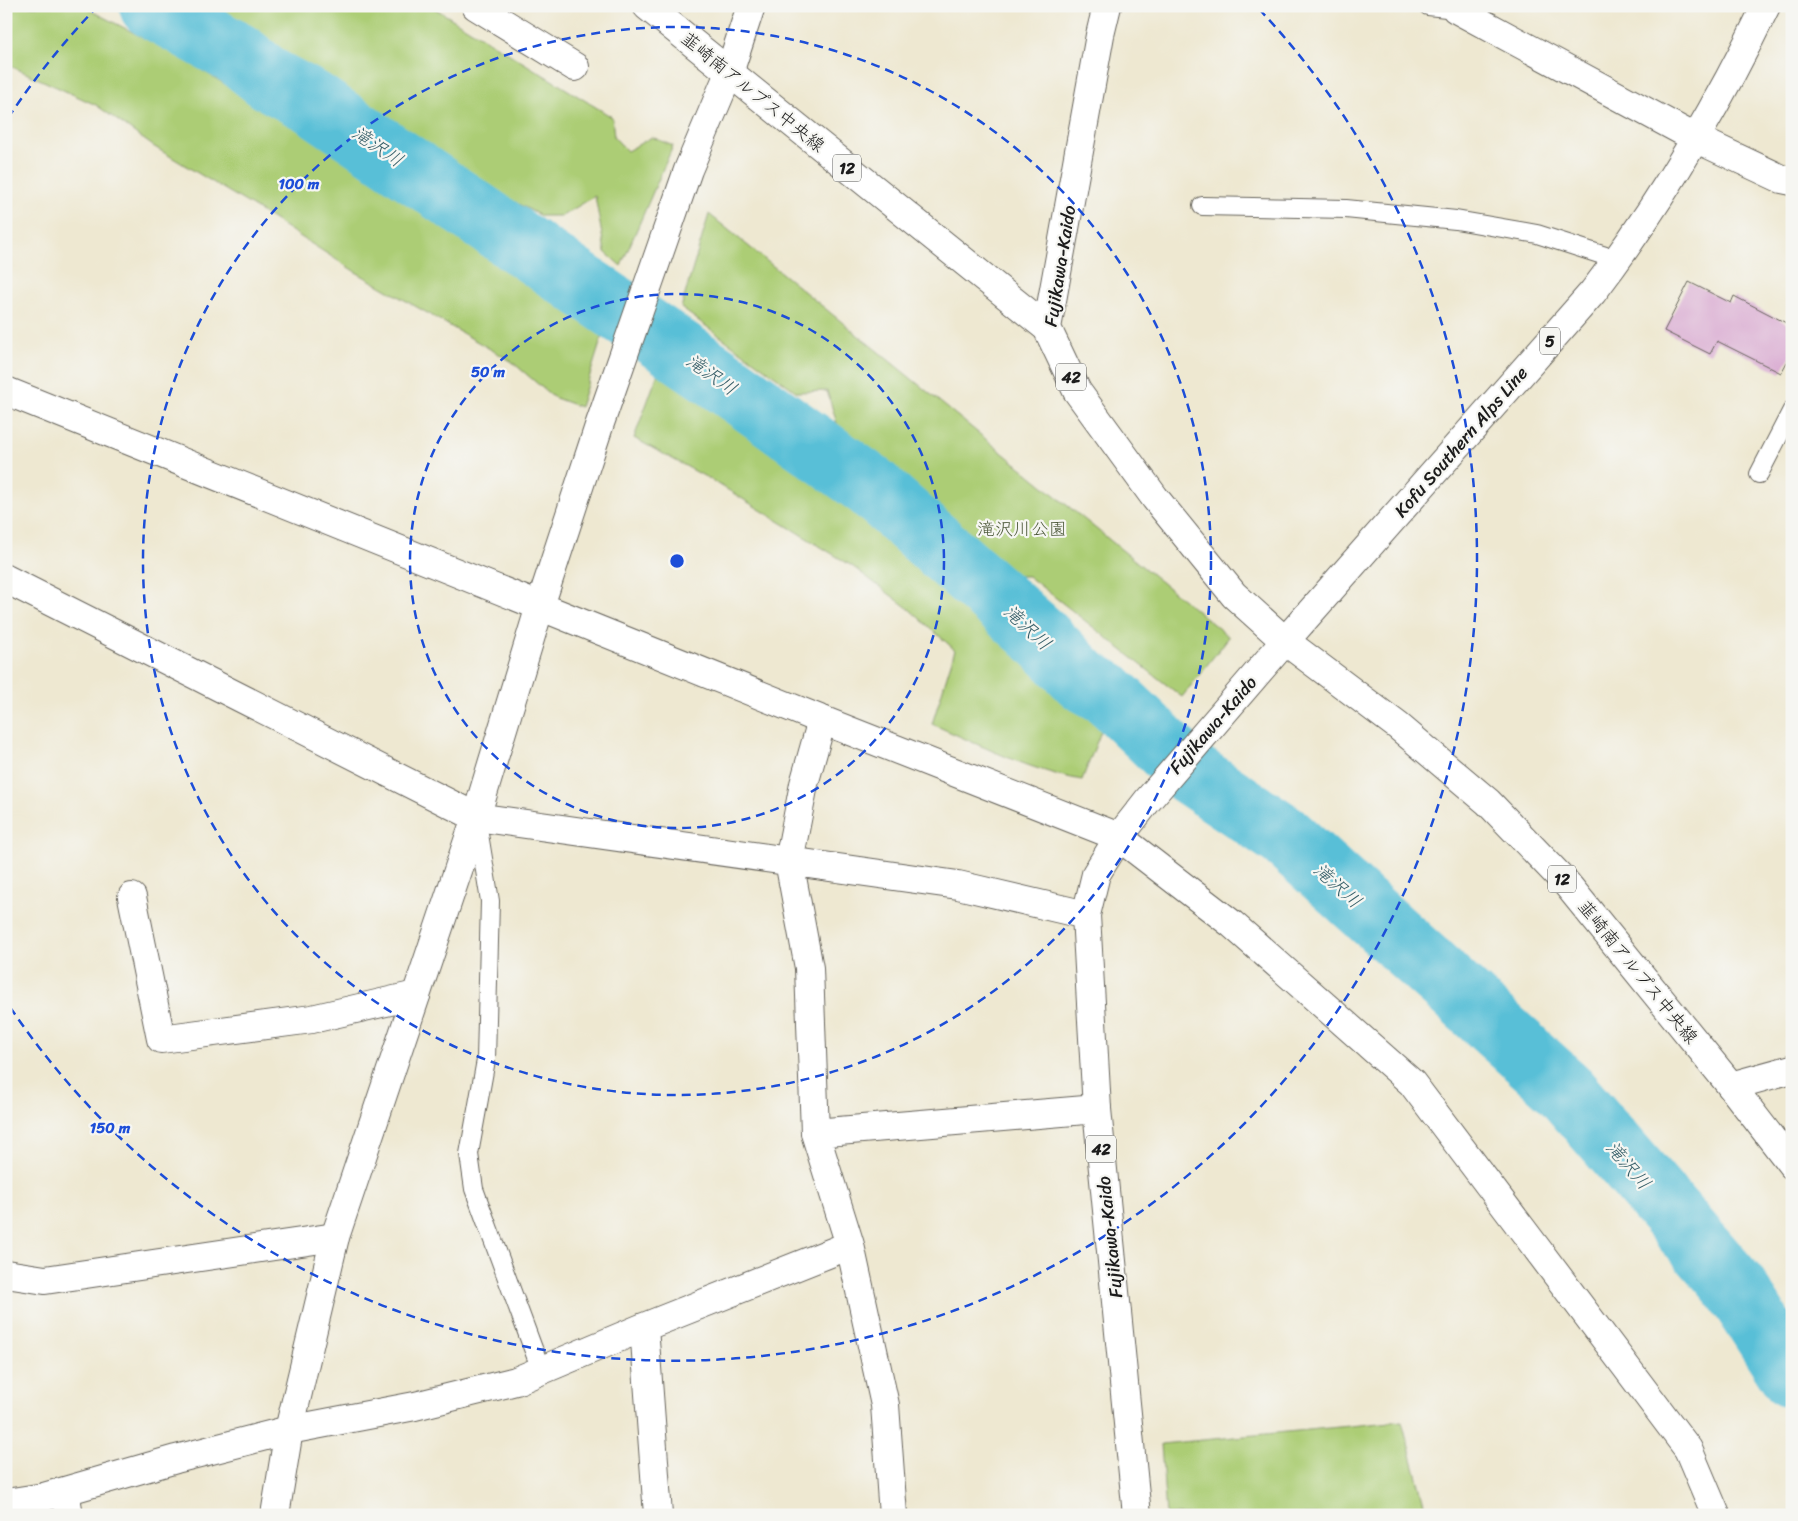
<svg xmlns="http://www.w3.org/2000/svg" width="1798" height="1521" font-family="Sriracha,'Klee One',sans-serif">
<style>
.green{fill:#accd75;stroke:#647448}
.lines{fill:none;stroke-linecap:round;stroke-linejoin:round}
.river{stroke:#59bfd7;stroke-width:64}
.building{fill:#d9aad1}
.service-casing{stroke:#66635b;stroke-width:20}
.minor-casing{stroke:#66635b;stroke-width:30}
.tertiary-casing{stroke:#66635b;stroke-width:30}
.primary-casing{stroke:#66635b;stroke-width:30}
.service{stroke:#fff;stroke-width:18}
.minor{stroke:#fff;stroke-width:28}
.tertiary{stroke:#fff;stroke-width:28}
.primary{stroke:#fff;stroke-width:28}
.ring{fill:none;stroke:#1d4ed8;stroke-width:2.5;stroke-dasharray:9 6}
.labels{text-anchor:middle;stroke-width:4.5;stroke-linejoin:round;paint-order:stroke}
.shield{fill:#f6f6f2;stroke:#5d5d5c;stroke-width:1}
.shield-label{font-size:16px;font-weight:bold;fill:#1c1c1c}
.street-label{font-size:18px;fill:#1c1c1c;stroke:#f6f6f2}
.park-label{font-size:18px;fill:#4e5a3b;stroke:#f6f6f2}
.water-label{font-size:19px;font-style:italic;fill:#345d67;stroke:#f6f6f2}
.centre{fill:#1d4ed8;stroke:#f6f6f2;stroke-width:2.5}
.ring-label{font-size:15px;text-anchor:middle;font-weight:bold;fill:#1d4ed8;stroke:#f6f6f2;stroke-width:4.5;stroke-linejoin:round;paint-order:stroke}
</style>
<rect width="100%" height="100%" fill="#f6f6f2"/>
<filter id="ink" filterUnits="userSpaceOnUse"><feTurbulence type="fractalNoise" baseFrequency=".02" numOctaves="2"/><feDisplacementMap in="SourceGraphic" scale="10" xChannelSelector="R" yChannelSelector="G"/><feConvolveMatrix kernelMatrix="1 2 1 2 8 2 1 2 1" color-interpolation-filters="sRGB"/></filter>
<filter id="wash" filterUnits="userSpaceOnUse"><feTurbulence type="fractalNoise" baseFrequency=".0096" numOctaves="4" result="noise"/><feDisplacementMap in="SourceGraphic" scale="20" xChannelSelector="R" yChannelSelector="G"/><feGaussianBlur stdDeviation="1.12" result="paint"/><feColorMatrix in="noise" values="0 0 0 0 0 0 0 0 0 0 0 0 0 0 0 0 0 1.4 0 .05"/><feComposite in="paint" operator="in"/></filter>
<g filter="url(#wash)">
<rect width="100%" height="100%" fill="#eee8d1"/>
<!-- green -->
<path class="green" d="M6,6H82L175,54L248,98L313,134L462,235L575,308L606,324L580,407L553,397L511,361L354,271L254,207L153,146L96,105L6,64Z
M195,6H431L612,117L614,137L627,151L652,137L673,146L621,266L605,252L595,196L562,216H541L487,187L428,144L363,104Z
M709,214L1229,637L1182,697L1028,576H1004L989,566L973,539L960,535L839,430L827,391L797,392L681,308Z
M661,365L709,391L881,513L900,535L961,583L984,609L1064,681L1107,716L1082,780C1030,771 980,745 932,724L955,650L909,609L852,566L715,482L634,438Z
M1402,1421L1427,1515H1166L1161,1444Z"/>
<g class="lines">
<!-- river -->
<path class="river" d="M151,6L239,55L269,79L312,102L716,376L870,486L1040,636L1083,680L1107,693L1190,773L1283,835L1562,1087L1735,1287L1792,1376"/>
</g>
<g id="blocks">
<!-- building -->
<path class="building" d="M1689,282L1731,303L1734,296L1792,326V353L1781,373L1717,341L1710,354L1664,331Z"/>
</g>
</g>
<g filter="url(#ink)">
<use href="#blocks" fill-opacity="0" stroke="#66635b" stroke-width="1"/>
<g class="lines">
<defs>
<path id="service" d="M1428,6L1456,9
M1202,206L1346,209L1456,220L1537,234L1618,260
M1759,474L1792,410
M477,822L490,901L486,1060L469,1154L474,1189L541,1370"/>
<path id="minor" d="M476,6L575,67
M1456,6V9L1697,139L1782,179L1792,181
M6,579L476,817L958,885L1086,915
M822,720L804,784L789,861L809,968L815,1133L850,1245L885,1405L893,1515
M1119,837L1232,924L1412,1083L1688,1449L1716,1515
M132,897L161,1039L312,1019L416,995
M1731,1086L1792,1069
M815,1133L1097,1109
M6,1274L45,1280L335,1237
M644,1327L658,1515
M65,1491L69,1515
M6,1503L44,1497L176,1459L289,1430L415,1406L516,1381L644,1327L850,1245"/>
<path id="tertiary" d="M6,391L822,720L1119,837
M275,1515L289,1430L335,1237L476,817L540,606L599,426L688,170L729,73L751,6"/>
<path id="primary" d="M647,6L1047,328
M1107,6L1100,35L1047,328L1077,391L1155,498L1234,595L1285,641L1148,800L1119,837L1096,874L1086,915L1097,1109L1137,1515
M1766,6C1717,107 1661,203 1593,292L1285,641L1398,726L1488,802L1566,883L1731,1086L1792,1165"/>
</defs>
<!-- service casing -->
<use href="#service" class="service-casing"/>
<!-- minor casing -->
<use href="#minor" class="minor-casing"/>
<!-- tertiary casing -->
<use href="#tertiary" class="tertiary-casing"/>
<!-- primary casing -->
<use href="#primary" class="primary-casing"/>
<!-- service -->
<use href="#service" class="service"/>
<!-- minor -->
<use href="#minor" class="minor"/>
<!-- tertiary -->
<use href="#tertiary" class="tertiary"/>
<!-- primary -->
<use href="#primary" class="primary"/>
</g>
</g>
<!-- distance rings -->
<g class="ring">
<circle cx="677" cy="561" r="267"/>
<circle cx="677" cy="561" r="534"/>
<path d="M8 118A802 802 0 0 1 95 9M1259 9A802 802 0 1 1 8 1004"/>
</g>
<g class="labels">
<!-- shield labels -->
<g class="shield">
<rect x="833" y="154.5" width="28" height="27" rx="4"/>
<rect x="1540" y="327.5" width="20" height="27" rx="4"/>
<rect x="1056" y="363.5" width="30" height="27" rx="4"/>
<rect x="1548" y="865.5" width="28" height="27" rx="4"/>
<rect x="1086" y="1135.5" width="30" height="27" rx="4"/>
</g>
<g class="shield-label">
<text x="847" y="174">12</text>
<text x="1550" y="347">5</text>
<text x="1071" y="383">42</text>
<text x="1562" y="885">12</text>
<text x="1101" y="1155">42</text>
</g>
<!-- street labels -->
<g class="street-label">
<text transform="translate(753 92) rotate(39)" y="6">韮崎南アルプス中央線</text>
<text transform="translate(1060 266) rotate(-81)" y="6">Fujikawa-Kaido</text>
<text transform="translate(1461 442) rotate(-49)" y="6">Kofu Southern Alps Line</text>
<text transform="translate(1213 725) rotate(-49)" y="6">Fujikawa-Kaido</text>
<text transform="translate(1638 972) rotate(51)" y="6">韮崎南アルプス中央線</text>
<text transform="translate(1110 1237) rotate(-96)" y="6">Fujikawa-Kaido</text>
</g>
<!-- park labels -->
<g class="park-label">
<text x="1022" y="535">滝沢川公園</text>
</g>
<!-- water labels -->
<g class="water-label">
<text transform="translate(378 146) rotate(34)" y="7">滝沢川</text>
<text transform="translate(712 374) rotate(35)" y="7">滝沢川</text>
<text transform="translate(1028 627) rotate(43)" y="7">滝沢川</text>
<text transform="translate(1338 885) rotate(42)" y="7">滝沢川</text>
<text transform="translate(1629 1165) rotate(49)" y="7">滝沢川</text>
</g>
</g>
<circle cx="677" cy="561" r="8" class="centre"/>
<g class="ring-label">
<text x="299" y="189">100 m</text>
<text x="488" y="377">50 m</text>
<text x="110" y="1133">150 m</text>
</g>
<!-- margin -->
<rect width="1798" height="1521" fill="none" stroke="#f6f6f2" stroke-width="25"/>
</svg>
